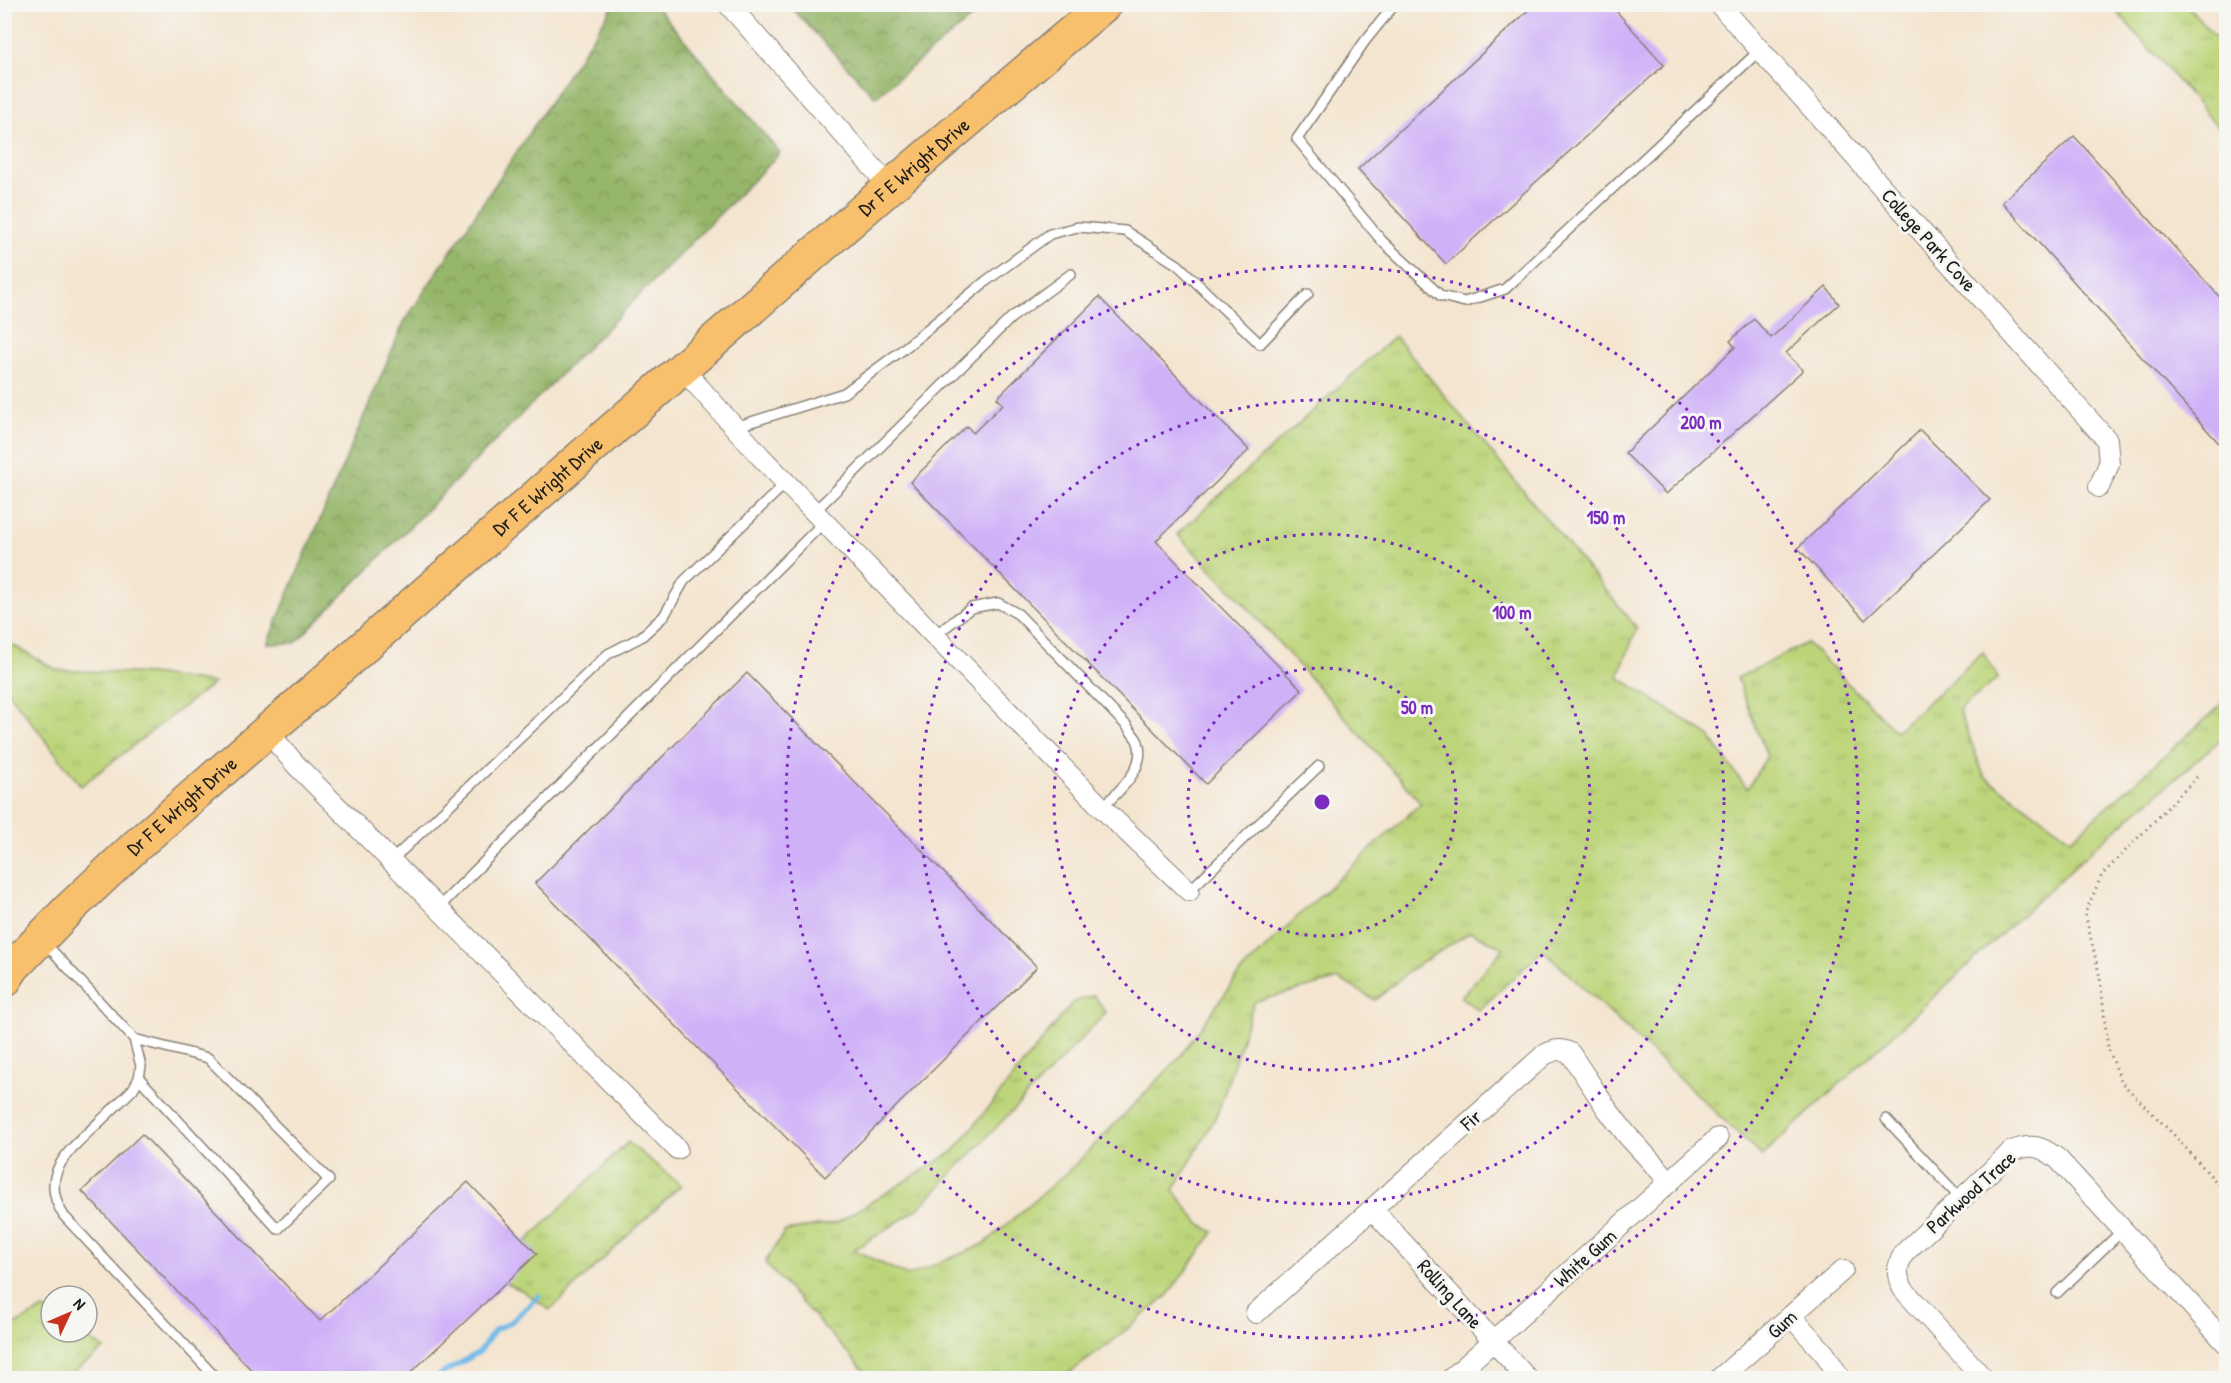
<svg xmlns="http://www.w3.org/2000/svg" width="2231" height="1383" font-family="'Patrick Hand',sans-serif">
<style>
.grass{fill:url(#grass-tufts);stroke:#6c784b;stroke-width:1.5}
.forest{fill:url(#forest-crowns);stroke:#596943;stroke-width:1.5}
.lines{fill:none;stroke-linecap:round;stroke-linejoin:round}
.stream{stroke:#71bae9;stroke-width:5}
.building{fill:#cfb1f8}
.service-casing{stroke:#888076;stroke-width:12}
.minor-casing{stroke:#888076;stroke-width:22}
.trunk-casing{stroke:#888076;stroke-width:36}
.path{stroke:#888076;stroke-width:3;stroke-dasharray:1.5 4.5;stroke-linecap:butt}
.service{stroke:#fff;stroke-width:9}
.minor{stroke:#fff;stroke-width:20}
.trunk{stroke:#f8bf6c;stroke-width:33}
.ring{fill:none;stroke:#7b2cbf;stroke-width:3;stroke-dasharray:3 6}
.labels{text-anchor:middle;stroke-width:6;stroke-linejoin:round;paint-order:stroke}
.street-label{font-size:20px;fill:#1c1c1c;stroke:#f6f6f2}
.centre{fill:#7b2cbf;stroke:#f6f6f2;stroke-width:3}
.ring-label{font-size:18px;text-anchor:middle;font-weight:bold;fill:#7b2cbf;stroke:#f6f6f2;stroke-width:6;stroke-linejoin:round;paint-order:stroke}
</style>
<defs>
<pattern id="grass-tufts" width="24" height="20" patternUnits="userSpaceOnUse" patternTransform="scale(1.5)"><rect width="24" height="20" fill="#bdd57a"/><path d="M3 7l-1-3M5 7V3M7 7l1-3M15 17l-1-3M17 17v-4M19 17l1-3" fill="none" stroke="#a2b669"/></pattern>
<pattern id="forest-crowns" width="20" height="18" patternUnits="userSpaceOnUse" patternTransform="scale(1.5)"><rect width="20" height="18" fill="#96b66a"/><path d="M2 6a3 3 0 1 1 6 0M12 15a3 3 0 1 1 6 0" fill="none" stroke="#7a9356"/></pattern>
</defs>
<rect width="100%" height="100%" fill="#f6f6f2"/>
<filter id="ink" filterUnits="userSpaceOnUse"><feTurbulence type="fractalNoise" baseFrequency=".0167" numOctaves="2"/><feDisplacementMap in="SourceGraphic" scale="12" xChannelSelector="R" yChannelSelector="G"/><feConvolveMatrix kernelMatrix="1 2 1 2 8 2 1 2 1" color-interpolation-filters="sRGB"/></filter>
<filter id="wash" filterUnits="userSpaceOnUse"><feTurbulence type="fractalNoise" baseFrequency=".008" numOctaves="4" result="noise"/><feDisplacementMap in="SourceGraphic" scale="24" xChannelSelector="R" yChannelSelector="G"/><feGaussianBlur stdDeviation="1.35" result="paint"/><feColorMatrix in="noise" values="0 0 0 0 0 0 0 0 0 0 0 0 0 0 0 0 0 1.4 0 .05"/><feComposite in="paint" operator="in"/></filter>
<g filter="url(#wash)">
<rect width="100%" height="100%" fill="#f4e5d0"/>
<!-- grass -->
<path class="grass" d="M2111,5H2187L2226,50V136Z
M1395,336L1637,628L1618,677L1708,735L1747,789L1767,756L1737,678L1807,643L1896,731L1983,652L1998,678L1959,710L1984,776L2071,839L2226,701V735L2093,849L1762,1156L1543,950L1479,1010L1461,997L1504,948L1470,932L1412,969L1375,1000L1339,979L1254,1002L1217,1115L1174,1190L1199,1224L1214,1232L1168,1295L1108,1345L1062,1378H874L867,1374L765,1263L785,1231L837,1223L953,1152L1072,1003L1094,995L1106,1013L918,1209L854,1250L908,1276L984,1244L1076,1164L1179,1058L1239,974L1299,915L1421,803L1239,598L1177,534Z
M5,641L57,670L151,674L214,683L81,786L5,688Z
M628,1142L681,1185L550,1310L523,1291L491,1276Z
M43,1309L51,1314V1332H79L104,1349L65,1378H5V1330Z"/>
<!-- forest -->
<path class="forest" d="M614,5H655L780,153L295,643L267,644L404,322Z
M789,5H987L875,97Z"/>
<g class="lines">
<!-- stream -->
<path class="stream" d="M435,1378L479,1352L495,1330L512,1321L539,1296"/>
</g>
<g id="blocks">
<!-- building -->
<path class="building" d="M1535,4H1610L1664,65L1446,264L1358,169Z
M2074,136L2226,304V451L2002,202Z
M1826,287L1839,304L1786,353L1803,370L1666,494L1625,453L1735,347L1730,341L1754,319L1771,338Z
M1099,297L1249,450L1156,541L1302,690L1206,784L910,482L967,426L973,433L1003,404L997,398Z
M1920,430L1990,500L1865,620L1798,548Z
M747,673L1037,967L825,1177L535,883Z
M142,1134L320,1321L468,1182L537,1254L405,1378H259L82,1191Z"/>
</g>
</g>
<g filter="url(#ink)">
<use href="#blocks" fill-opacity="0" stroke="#888076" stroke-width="1.5"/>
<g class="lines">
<defs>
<path id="service" d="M1395,4L1365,41L1297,139L1382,241L1441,296L1465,302L1505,289L1760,50
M735,427L844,393L901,351L986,281L1050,234L1078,227L1125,231L1178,265L1260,344L1308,294
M814,512L1011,318L1071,274
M934,636L971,608L998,603L1018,614L1127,726C1130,731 1136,737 1138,742C1147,769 1118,791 1102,808
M391,861L608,654L641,637L664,616L684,581L786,483
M1189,891L1319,766
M438,908L824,522
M45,943L134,1039L141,1066L139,1078L133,1089C121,1101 109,1113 96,1125C67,1152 38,1176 64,1216L216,1378
M134,1039L208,1058L329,1180L278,1229L139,1078
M1886,1119L1961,1199
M2057,1293L2123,1230"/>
<path id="minor" d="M728,4L890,187
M1719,4L2107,440L2109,464L2099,487
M682,368L761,457L1102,808L1189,891
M267,731L297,766L677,1149
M1372,1209L1527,1378
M1256,1313L1544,1055C1554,1050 1560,1048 1570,1053L1607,1109L1627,1135L1670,1182
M1791,1316L1825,1354L1840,1378
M1452,1378L1718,1138
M1720,1378L1843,1270
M1983,1378L1903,1289C1896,1275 1896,1268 1904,1253L2012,1151C2032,1143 2041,1146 2058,1159L2226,1343"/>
<g id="trunk">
<path id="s1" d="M4,981L13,967L68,910L137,845L890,187L1105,4"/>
</g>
</defs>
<!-- service casing -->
<use href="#service" class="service-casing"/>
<!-- minor casing -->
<use href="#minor" class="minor-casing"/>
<!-- trunk casing -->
<use href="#trunk" class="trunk-casing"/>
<!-- path -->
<path class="path" d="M2197,777L2102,875L2085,913L2100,978L2108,1048L2122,1083L2177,1138L2226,1193"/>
<!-- service -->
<use href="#service" class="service"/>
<!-- minor -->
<use href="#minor" class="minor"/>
<!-- trunk -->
<use href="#trunk" class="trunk"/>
</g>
</g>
<!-- distance rings -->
<g class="ring">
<circle cx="1322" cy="802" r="134"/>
<circle cx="1322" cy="802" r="268"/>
<circle cx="1322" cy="802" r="402"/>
<circle cx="1322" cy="802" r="536"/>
</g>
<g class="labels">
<!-- street labels -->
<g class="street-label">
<text dy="7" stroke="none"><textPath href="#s1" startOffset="1222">Dr F E Wright Drive</textPath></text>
<text transform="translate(1929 240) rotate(48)" y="7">College Park Cove</text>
<text dy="7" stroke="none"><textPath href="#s1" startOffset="736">Dr F E Wright Drive</textPath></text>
<text dy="7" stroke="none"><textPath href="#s1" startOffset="250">Dr F E Wright Drive</textPath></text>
<text transform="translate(1471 1120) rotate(-42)" y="7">Fir</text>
<text transform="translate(1971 1192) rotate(-42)" y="7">Parkwood Trace</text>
<text transform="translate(1585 1258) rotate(-42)" y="7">White Gum</text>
<text transform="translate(1450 1294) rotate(48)" y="7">Rolling Lane</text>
<text transform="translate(1782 1324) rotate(-42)" y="7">Gum</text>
</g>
</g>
<circle cx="1322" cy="802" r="9" class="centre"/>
<g class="ring-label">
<text x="1701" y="429">200 m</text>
<text x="1606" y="524">150 m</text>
<text x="1512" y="619">100 m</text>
<text x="1417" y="714">50 m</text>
</g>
<!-- margin -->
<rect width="2231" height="1383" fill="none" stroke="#f6f6f2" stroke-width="24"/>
<!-- north arrow -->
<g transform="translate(69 1314) rotate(46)"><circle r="28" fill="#f6f6f2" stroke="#9f9f9c" stroke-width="1.5"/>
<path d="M0-4.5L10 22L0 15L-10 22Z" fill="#c8321e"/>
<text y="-9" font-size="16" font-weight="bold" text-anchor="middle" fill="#1c1c1c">N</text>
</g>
</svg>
